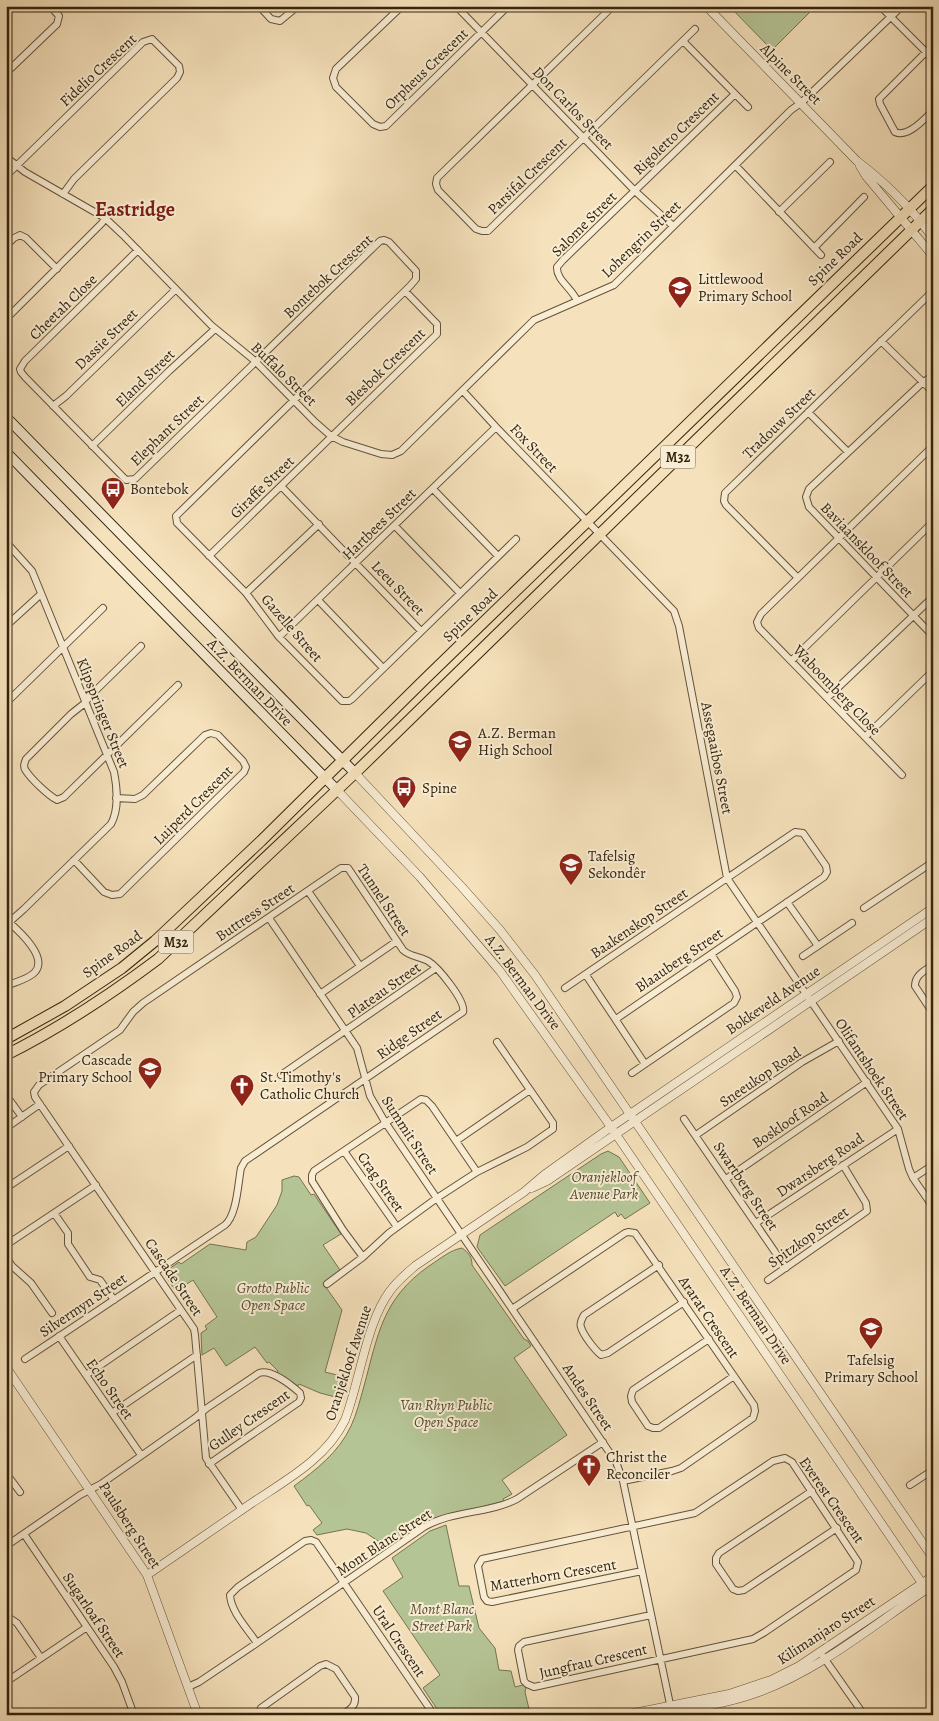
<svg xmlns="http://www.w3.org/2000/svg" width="939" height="1721" font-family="Alegreya,serif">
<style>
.green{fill:#b5c495;stroke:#747451}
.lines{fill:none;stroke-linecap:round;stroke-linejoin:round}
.minor-casing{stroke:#645338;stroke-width:8}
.tertiary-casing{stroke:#645338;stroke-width:9}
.secondary-casing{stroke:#34240d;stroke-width:11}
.primary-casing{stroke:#34240d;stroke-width:12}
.minor{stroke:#f8ecd3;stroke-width:6}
.tertiary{stroke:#f8ecd3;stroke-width:8}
.secondary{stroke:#f8ecd3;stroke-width:9}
.primary{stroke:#f5e1bb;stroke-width:10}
.labels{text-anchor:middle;stroke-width:4;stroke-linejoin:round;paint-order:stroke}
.shield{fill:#f8ecd3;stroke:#6f6048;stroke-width:1}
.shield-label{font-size:14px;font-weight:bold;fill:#34240d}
.street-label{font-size:15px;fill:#34240d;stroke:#f8ecd3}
.poi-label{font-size:15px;fill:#34240d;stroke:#f8ecd3;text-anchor:start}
.park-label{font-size:15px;font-style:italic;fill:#544c2f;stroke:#f8ecd3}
.district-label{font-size:20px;font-weight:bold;fill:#7a1f14;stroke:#f8ecd3}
</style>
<rect width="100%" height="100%" fill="#f5e1bb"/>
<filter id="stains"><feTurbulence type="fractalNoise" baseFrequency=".004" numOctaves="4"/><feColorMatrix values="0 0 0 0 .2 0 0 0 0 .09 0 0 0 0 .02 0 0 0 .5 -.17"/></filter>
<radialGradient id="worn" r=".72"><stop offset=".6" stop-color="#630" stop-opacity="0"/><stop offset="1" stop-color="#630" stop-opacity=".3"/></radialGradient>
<!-- green -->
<path class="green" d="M729,6H816L772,50Z
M608,1151L619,1157L650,1203L625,1219L621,1214L618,1217L615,1212L505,1286L477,1247L480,1235L601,1154Z
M294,1176L299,1177L311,1195L314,1194L341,1234L323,1245L340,1270L323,1283L342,1310L325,1372L341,1376V1380L348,1382L343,1399L320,1393L299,1384L298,1386L277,1373L278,1371L269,1362L267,1363L255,1347L226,1366L214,1348L202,1355L201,1333L207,1329L205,1326L217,1317L193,1280L176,1291L166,1277V1271L179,1262L181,1264L210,1244L246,1250L247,1242L256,1237L277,1205L282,1191V1180Z
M462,1248C469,1253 472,1257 472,1265L524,1339L528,1341L531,1346L514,1358L567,1435L502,1480L512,1494L503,1499L504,1501L431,1519L387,1547L366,1533L347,1529L317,1535L313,1530L322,1523L309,1505L307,1506L294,1486C316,1470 339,1452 351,1426C357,1413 360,1400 364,1386C378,1335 382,1299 429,1266C440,1259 450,1250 462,1248Z
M446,1525L459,1586H469L479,1628L495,1648L499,1670L511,1671L515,1687L523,1685L526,1688L525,1692L529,1709L510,1713L509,1715H441L423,1688L440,1675L383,1591L403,1577L392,1558L430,1531Z"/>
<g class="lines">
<defs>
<path id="minor" d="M259,6L271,19L280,21L298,6
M402,6L336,69L333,78L336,87L373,124L380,127L386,126L508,6
M456,6L635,191L673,226
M613,6L437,178L436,184L438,190L476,229L482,231H488L695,29
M880,6L933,59
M683,41L748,107
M933,45L879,99L880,104L895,132C908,138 924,119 933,111
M6,73L57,24L59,16L50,6
M6,157L25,172L105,218L123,235L211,325L255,361L315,422L331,436L343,442L381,454L392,455L401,451L534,320L614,285L791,110L801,103L902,6
M736,166L821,255
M6,176L143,42L152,39L179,66L180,72L177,78L74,179L63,194
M779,212L830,162
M6,246L14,238L20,235L26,238L57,269
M814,248L864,197
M138,250L25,361L20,369L21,372L25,377L126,480L135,479L380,241L384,240L389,242L416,271V279L410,286L176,516L177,523L246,593L279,637L342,701H349L352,699L516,539
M577,301C573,289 556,280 557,267L563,260L735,94
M6,319L102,223L105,218
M881,341L933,392
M933,376L923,382L809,489L806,497L809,507L933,636
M463,391L496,427L674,611L679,626L727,878L898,1129L909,1169L913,1178L933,1207
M53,406L66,396L176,289
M808,412L848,452
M92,446L169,371L215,329
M281,486L421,631
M433,489L498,556
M395,526L460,593
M6,542L32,571L114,772C117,787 119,810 111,824L24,909L6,925
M209,556L437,334V324L405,291
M798,578L726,505L724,501L725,493L933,291
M246,593L319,524
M318,600L383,668
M6,626L41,594
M279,637L496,427
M141,646L89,697L85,703L71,714L26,759C24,764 23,767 26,771C32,780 48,795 57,800L64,797L178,685
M791,661L933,522
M827,698L933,597
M6,703L103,608
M865,737L933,671
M902,775L759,628L757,622L761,614L933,446
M74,860L104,892L112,895L120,894L244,772L246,767L243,761L218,735L211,733L205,735L143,795L135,799L116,798
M308,891L360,966
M787,902L818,946
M864,908L933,862
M269,918L357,1048L370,1096L385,1122L616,1462L623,1481L671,1709
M803,956L852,923
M933,965C924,971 915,975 915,986L933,1013
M586,975L645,1064
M6,986C15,982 29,979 35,972C48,957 20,932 10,923
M565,988L795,832L803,833L826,866L827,872L824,877L616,1019
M320,994L397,941
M632,1073L734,1003L737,997L735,991L711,954
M281,1075L436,968
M6,1095L22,1117
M684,1119L786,1268
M6,1128L40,1104
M696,1135L802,1062L839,1041
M456,1141L530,1090
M344,1151L397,1227
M913,1178L933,1165
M726,1179L867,1082
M6,1188L69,1146
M54,1213L68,1233V1244L90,1277L100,1280L114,1300
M756,1223L898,1129
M6,1245L96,1185
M6,1257L12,1266L31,1283L52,1313
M363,1257L343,1230L312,1181V1175L314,1171L421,1099L426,1100L432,1106L477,1172
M659,1265L584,1315C582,1319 579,1323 581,1327C583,1335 595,1350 601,1355L608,1353L684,1302
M768,1280L867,1211L866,1203L843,1165
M327,1284L363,1257L389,1233L437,1198L477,1172L527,1147L553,1129V1123L497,1042
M512,1309L625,1233L628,1232L635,1233L754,1405L755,1411L753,1418L681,1468L672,1471L623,1481
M59,1336L141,1455
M709,1339L633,1390L631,1396L632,1402L648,1426L653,1428H659L734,1376
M25,1359C92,1315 158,1270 225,1225C237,1215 238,1183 241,1168L245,1161L463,1012C466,1001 438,967 428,961C419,956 410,957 403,950L348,868H341L143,1003L133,1012L120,1030L39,1085L34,1092L35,1097L194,1329L195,1335L206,1458L242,1510
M86,1375L181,1310
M112,1413L197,1355
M6,1473L20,1492
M910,1485L933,1470
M812,1491L719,1553L716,1558V1564L733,1589L738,1591L744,1590L837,1528
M24,1534L114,1667L122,1682L134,1715
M6,1546L80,1495L101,1484L195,1418L207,1408L259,1373C271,1369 291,1385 300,1393L301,1398L299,1402L209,1464
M642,1571L492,1602L487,1601L484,1597L478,1566L482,1559L695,1513L773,1461L785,1458L792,1462L858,1562L856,1570L765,1632L753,1639L534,1687L527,1684L524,1681L518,1650L519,1646L524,1642L651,1615
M926,1589L933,1599
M6,1621L11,1619L17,1623L41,1658
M257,1643C247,1628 231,1612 230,1595L238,1587L305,1541L311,1540L316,1542L430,1709L431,1715
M822,1655L864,1715
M6,1682L87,1627
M188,1687L199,1682L257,1643L424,1527C453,1510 488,1514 517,1499L603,1442
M60,1715L65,1713L70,1715
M258,1715L261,1708L320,1666L326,1664L336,1669L355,1697C356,1707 349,1710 342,1715"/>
<path id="tertiary" d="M706,6L857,161C886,183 912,209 933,238
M860,166L866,176L933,256
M355,773L461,886L500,930L535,975L933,1558
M336,789L420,877L500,971L611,1127L926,1589
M532,1188L547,1181L933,918
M6,1367L147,1575L198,1715
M147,1575C180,1552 213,1530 246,1507C282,1482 325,1461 345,1420C360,1381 366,1323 390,1291C397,1281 406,1274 415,1266L524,1192L544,1175L611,1127L933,908
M624,1715L729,1694L771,1680L799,1666L933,1576
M659,1715C692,1708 727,1704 759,1692C822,1669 877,1622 933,1585"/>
<path id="secondary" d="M6,417L355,773
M6,452L336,789"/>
<path id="primary" d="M6,1039L65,1006L122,968L155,941L261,841L424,680L933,186
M6,1055C60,1028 110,995 158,959L355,773L933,209"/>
</defs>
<!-- minor casing -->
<use href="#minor" class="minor-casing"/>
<!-- tertiary casing -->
<use href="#tertiary" class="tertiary-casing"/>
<!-- secondary casing -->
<use href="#secondary" class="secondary-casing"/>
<!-- primary casing -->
<use href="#primary" class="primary-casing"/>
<!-- minor -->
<use href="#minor" class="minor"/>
<!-- tertiary -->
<use href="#tertiary" class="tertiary"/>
<!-- secondary -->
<use href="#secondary" class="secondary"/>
<!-- primary -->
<use href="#primary" class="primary"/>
</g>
<!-- icons -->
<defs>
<symbol id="school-pin" viewBox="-11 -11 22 30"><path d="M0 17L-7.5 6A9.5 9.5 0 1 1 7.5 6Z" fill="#8f2418" stroke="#f8ecd3"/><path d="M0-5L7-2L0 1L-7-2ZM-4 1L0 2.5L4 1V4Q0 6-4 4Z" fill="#fff"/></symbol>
<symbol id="bus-pin" viewBox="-11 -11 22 30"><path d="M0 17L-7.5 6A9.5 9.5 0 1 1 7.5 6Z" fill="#8f2418" stroke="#f8ecd3"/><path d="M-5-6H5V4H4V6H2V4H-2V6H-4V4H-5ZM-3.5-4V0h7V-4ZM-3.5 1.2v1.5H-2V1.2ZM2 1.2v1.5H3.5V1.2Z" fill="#fff"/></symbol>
<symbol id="church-pin" viewBox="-11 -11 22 30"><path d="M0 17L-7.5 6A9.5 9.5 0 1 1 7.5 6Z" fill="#8f2418" stroke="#f8ecd3"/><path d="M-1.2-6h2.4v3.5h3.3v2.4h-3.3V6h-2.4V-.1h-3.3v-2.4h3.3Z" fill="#fff"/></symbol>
</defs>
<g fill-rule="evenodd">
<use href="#school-pin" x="666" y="274" width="28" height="38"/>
<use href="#bus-pin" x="99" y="475" width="28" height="38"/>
<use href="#school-pin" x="446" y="728" width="28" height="38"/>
<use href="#bus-pin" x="390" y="774" width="28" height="38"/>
<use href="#school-pin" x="557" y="851" width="28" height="38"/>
<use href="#school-pin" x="136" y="1055" width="28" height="38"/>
<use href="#church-pin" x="228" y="1072" width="28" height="38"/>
<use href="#school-pin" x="857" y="1315" width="28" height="38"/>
<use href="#church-pin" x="575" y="1452" width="28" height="38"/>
</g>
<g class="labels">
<!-- shield labels -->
<g class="shield">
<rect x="660.5" y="445.5" width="35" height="23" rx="4"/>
<rect x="158.5" y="930.5" width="35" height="23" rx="4"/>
</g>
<g class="shield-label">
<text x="678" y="462">M32</text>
<text x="176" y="947">M32</text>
</g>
<!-- street labels -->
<g class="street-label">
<text transform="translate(426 69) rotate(-44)" y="5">Orpheus Crescent</text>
<text transform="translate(98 70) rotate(-43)" y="5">Fidelio Crescent</text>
<text transform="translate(791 74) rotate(45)" y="5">Alpine Street</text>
<text transform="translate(573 108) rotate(46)" y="5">Don Carlos Street</text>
<text transform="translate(676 133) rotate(-44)" y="5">Rigoletto Crescent</text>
<text transform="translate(527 176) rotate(-44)" y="5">Parsifal Crescent</text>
<text transform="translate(584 224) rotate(-45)" y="5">Salome Street</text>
<text transform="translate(641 239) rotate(-44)" y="5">Lohengrin Street</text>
<text transform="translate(835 259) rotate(-44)" y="5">Spine Road</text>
<text transform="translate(328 276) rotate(-43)" y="5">Bontebok Crescent</text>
<text transform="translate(63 307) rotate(-44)" y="5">Cheetah Close</text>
<text transform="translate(106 339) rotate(-44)" y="5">Dassie Street</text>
<text transform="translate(385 367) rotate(-44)" y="5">Blesbok Crescent</text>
<text transform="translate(284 374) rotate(44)" y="5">Buffalo Street</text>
<text transform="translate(145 378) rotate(-44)" y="5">Eland Street</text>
<text transform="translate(779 423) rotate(-44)" y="5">Tradouw Street</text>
<text transform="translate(167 430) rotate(-44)" y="5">Elephant Street</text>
<text transform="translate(534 448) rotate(46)" y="5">Fox Street</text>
<text transform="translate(262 487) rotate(-44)" y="5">Giraffe Street</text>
<text transform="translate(379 524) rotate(-44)" y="5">Hartbees Street</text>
<text transform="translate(867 550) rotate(46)" y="5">Baviaanskloof Street</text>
<text transform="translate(398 588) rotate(46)" y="5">Leeu Street</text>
<text transform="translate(470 615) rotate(-44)" y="5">Spine Road</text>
<text transform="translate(292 628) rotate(49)" y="5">Gazelle Street</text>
<text transform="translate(250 682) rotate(46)" y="5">A.Z. Berman Drive</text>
<text transform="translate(837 690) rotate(46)" y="5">Waboomberg Close</text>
<text transform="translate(103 713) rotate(68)" y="5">Klipspringer Street</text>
<text transform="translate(717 758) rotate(79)" y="5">Assegaaibos Street</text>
<text transform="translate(193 805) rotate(-45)" y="5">Luiperd Crescent</text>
<text transform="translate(384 900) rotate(56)" y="5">Tunnel Street</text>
<text transform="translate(255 912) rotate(-34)" y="5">Buttress Street</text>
<text transform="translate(639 923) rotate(-34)" y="5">Baakenskop Street</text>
<text transform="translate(112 954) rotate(-36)" y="5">Spine Road</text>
<text transform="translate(679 960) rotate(-34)" y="5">Blaauberg Street</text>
<text transform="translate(523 982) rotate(53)" y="5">A.Z. Berman Drive</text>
<text transform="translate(384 990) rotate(-35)" y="5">Plateau Street</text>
<text transform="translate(773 1000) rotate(-34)" y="5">Bokkeveld Avenue</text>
<text transform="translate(409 1034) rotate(-35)" y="5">Ridge Street</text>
<text transform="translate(872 1069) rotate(56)" y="5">Olifantshoek Street</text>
<text transform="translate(760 1077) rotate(-34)" y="5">Sneeukop Road</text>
<text transform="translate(790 1120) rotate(-34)" y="5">Boskloof Road</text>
<text transform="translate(410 1135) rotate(57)" y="5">Summit Street</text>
<text transform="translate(820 1165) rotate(-34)" y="5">Dwarsberg Road</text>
<text transform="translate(381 1182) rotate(55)" y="5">Crag Street</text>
<text transform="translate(746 1186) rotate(56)" y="5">Swartberg Street</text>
<text transform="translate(808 1237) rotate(-35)" y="5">Spitzkop Street</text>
<text transform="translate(174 1277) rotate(56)" y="5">Cascade Street</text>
<text transform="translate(83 1305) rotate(-34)" y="5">Silvermyn Street</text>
<text transform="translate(756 1315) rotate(56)" y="5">A.Z. Berman Drive</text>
<text transform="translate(709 1317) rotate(56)" y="5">Ararat Crescent</text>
<text transform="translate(348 1363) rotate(-72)" y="5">Oranjekloof Avenue</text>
<text transform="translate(110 1389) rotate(55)" y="5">Echo Street</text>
<text transform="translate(588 1397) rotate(56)" y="5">Andes Street</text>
<text transform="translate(249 1420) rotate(-35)" y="5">Gulley Crescent</text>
<text transform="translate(832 1500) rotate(55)" y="5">Everest Crescent</text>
<text transform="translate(130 1525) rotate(57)" y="5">Paulsberg Street</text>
<text transform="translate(384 1542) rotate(-33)" y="5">Mont Blanc Street</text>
<text transform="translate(553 1575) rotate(-10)" y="5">Matterhorn Crescent</text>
<text transform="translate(94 1615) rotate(56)" y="5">Sugarloaf Street</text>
<text transform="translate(826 1630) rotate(-33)" y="5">Kilimanjaro Street</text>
<text transform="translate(399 1641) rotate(56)" y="5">Ural Crescent</text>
<text transform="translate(593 1661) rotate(-13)" y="5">Jungfrau Crescent</text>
</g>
<!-- poi labels -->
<g class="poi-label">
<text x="698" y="284">Littlewood<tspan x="698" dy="17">Primary School</tspan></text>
<text x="130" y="494">Bontebok</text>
<text x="478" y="738">A.Z. Berman<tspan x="478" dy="17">High School</tspan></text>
<text x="422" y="793">Spine</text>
<text x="588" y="861">Tafelsig<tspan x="588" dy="17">Sekondêr</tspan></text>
<text x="132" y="1065" text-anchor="end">Cascade<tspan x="132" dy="17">Primary School</tspan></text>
<text x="260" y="1082">St. Timothy's<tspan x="260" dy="17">Catholic Church</tspan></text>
<text x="871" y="1365" text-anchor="middle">Tafelsig<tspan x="871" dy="17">Primary School</tspan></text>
<text x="606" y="1462">Christ the<tspan x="606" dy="17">Reconciler</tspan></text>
</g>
<!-- park labels -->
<g class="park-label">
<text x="604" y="1182">Oranjekloof<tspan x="604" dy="17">Avenue Park</tspan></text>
<text x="273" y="1293">Grotto Public<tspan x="273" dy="17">Open Space</tspan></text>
<text x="446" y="1410">Van Rhyn Public<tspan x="446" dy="17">Open Space</tspan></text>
<text x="442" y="1614">Mont Blanc<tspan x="442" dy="17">Street Park</tspan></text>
</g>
<!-- district labels -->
<g class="district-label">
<text x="135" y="216">Eastridge</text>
</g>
</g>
<!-- margin -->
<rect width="939" height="1721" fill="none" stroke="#f5e1bb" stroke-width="25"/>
<rect x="8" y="8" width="924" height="1706" fill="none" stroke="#34240d" stroke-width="2.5"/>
<rect x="12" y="12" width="914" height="1696" fill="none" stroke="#34240d"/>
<rect width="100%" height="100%" filter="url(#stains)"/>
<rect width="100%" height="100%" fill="url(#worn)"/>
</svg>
